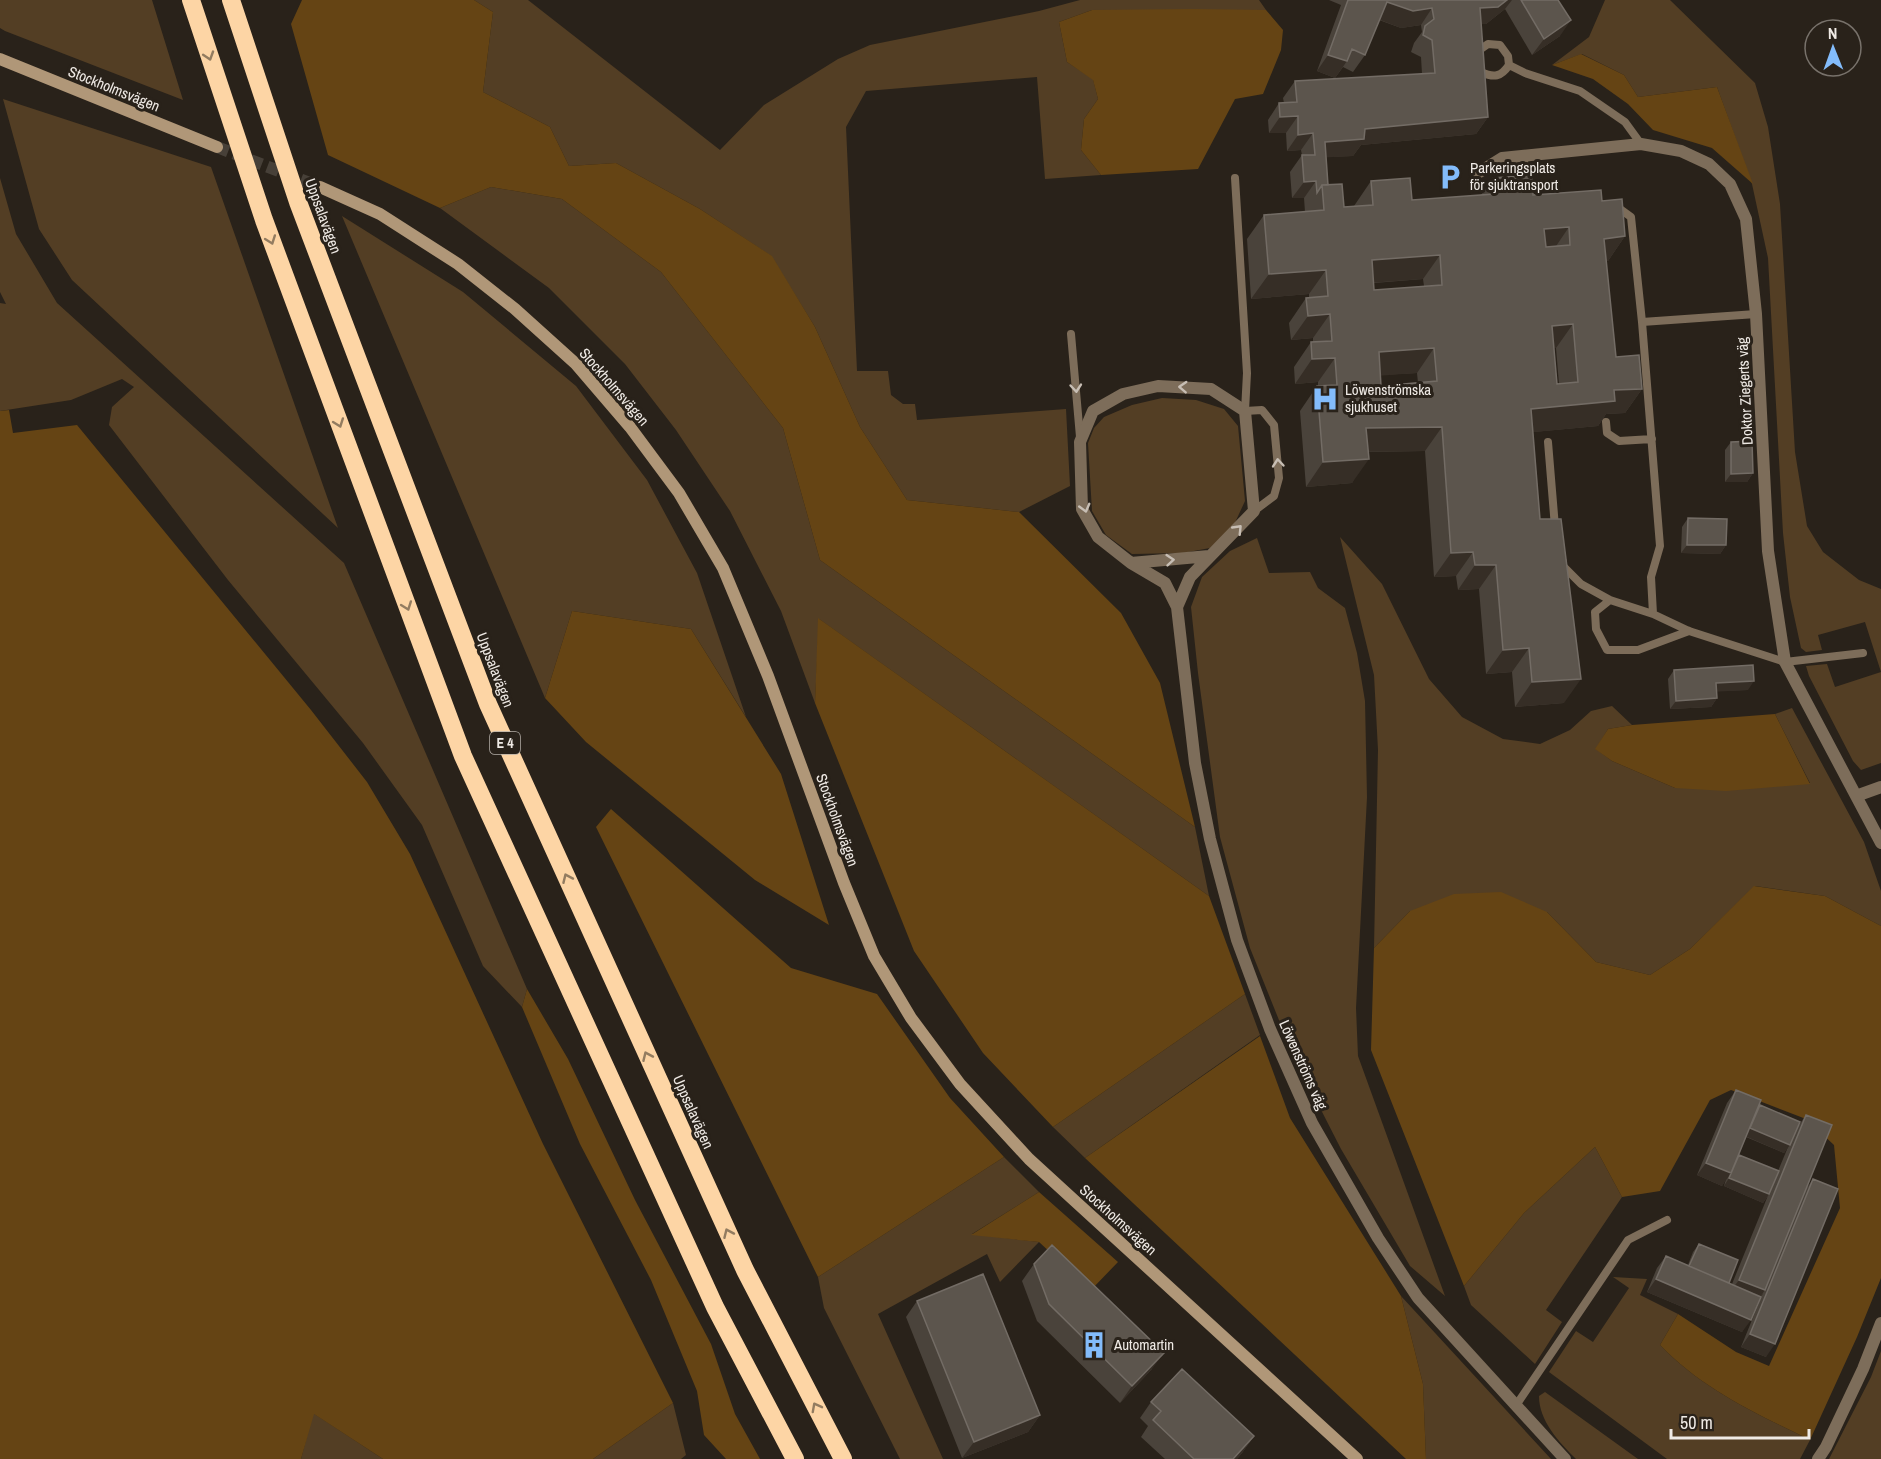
<svg xmlns="http://www.w3.org/2000/svg" width="1881" height="1459" font-family="'Archivo Narrow',sans-serif">
<style>
.green{fill:#533e24}
.forest{fill:#654414}
.lines{fill:none;stroke-linecap:round;stroke-linejoin:round}
.secondary-tunnel{stroke:#474038;stroke-width:12;stroke-dasharray:12 6;stroke-linecap:butt}
.lane{stroke:#7d6d5a;stroke-width:8}
.street{stroke:#7d6d5a;stroke-width:12}
.secondary{stroke:#b09778;stroke-width:12}
.highway{stroke:#fdd5a5;stroke-width:18}
.wall{fill:#4a433b;fill-rule:evenodd}
.shaded-wall{fill:#362e26}
.building{fill:#5c554d;stroke:#736c65;stroke-width:1.5;fill-rule:evenodd}
.oneway{stroke:#937c60}
.oneway2{stroke:#c7beb4}
.labels{text-anchor:middle;stroke-width:6;stroke-linejoin:round;paint-order:stroke}
.shield{fill:#29221a;stroke:#b4aea8;stroke-width:1.5}
.shield-label{font-size:14px;font-weight:bold;fill:#efeae5}
.street-label{font-size:15px;fill:#efeae5;stroke:#29221a}
.poi-label{font-size:15px;fill:#efeae5;stroke:#29221a;text-anchor:start}
</style>
<rect width="100%" height="100%" fill="#29221a"/>
<!-- green -->
<path class="green" d="M0,0H152L183,100L5,31L0,28Z
M474,0H528L720,150L764,105L838,59L870,45L1039,11L1080,0H1259L1266,10H1092L1059,22L1067,62L1093,79L1098,99L1084,119L1081,150L1101,175L1045,179L1037,77L866,91L846,127L857,371H888L891,395L903,404H915L917,420L1066,409L1070,486L1019,512L907,500L860,427L815,327L771,256L700,209L616,163L569,166L550,127L483,92L493,12Z
M1605,0H1670L1755,83L1768,127L1780,204L1795,452L1807,526L1823,552L1859,580L1881,589V763L1861,770L1853,761L1809,676L1806,666L1827,664L1835,687L1881,672L1865,622L1818,635L1822,650L1806,652L1801,648L1790,597L1783,533L1768,258L1752,184L1717,87L1638,97L1624,75L1582,54L1552,65L1589,37Z
M3,99L211,167L338,528L72,280L39,229Z
M0,178L16,234L57,303L344,563L527,989L522,1007L483,966L422,825L363,743L228,580L109,425L112,407L134,387L122,379L71,400L0,411V303L6,304L0,292Z
M491,187L562,199L661,272L783,428L820,560L1195,827L1209,896L819,619L815,703L781,611L730,511L676,430L625,364L549,288L440,208Z
M342,216L463,292L576,386L647,480L697,573L746,717L691,629L572,611L545,698Z
M1162,398L1196,400L1224,409L1238,426L1245,501L1233,527L1210,548L1183,553L1132,554L1106,535L1092,511L1088,443L1094,428L1104,417L1132,405Z
M1340,537L1382,584L1429,679L1462,717L1503,739L1540,744L1570,730L1591,711L1612,706L1632,725L1608,729L1596,749L1612,761L1675,788L1810,783L1775,714L1792,708L1864,842L1881,891V926L1825,896L1755,886L1690,949L1650,975L1596,962L1547,912L1410,911L1374,948L1378,750L1374,675Z
M1257,538L1269,573L1310,572L1318,588L1345,608L1357,653L1365,701L1367,797L1356,1008L1358,1056L1445,1296L1410,1266L1341,1149L1293,1055L1250,948L1220,837L1198,673L1191,607L1202,577L1230,551Z
M1245,994L1260,1035L1085,1158L1053,1127Z
M1595,1147L1622,1197L1546,1310L1562,1322L1535,1364L1471,1305L1464,1286L1524,1213Z
M1004,1157L1039,1192L972,1234L1039,1242L1000,1282L987,1254L878,1314L943,1459H900L824,1308L818,1277Z
M1613,1277L1647,1279L1640,1295L1678,1314L1660,1345C1702,1389 1757,1414 1810,1440L1800,1459H1667L1549,1372L1576,1331L1593,1342L1629,1288Z
M1401,1296L1551,1459H1426L1423,1384Z
M1881,1351V1459H1829L1871,1377Z
M1545,1392L1638,1459H1576C1559,1442 1539,1421 1539,1396Z
M673,1403L686,1455L681,1459H593Z
M313,1413L383,1459H301Z"/>
<!-- forest -->
<path class="forest" d="M302,0H474L493,12L483,92L550,127L569,166L616,163L700,209L772,256L815,327L860,427L907,500L1019,512L1121,613L1160,683L1195,827L820,560L783,428L661,272L562,199L491,187L440,208L328,155L291,24Z
M1193,9L1266,10L1283,30L1281,50L1263,94L1235,99L1198,169L1101,175L1081,150L1084,119L1098,99L1093,80L1067,62L1059,22L1092,10Z
M1581,54L1624,75L1638,97L1717,87L1753,184L1712,148L1653,130L1628,104L1593,79L1552,65Z
M9,410L13,433L77,425L311,710L367,782L410,854L543,1144L673,1403L593,1459H383L314,1414L301,1459H0V411Z
M572,611L691,629L781,774L829,925L755,880L586,742L545,698Z
M818,618L1209,896L1245,994L1053,1127L983,1053L914,951L815,703Z
M1775,714L1810,784L1726,791L1675,788L1612,761L1595,749L1608,729L1632,725Z
M611,809L791,968L877,994L950,1098L1004,1157L818,1277L596,827Z
M1754,886L1825,896L1881,926V1278L1857,1337L1810,1440C1757,1414 1702,1389 1660,1345L1678,1314L1736,1352L1769,1366L1840,1208L1834,1145L1806,1119L1731,1090L1710,1100L1660,1191L1622,1197L1595,1147L1524,1213L1464,1286L1371,1050L1374,948L1410,911L1454,894L1501,892L1547,912L1596,962L1650,975L1690,949Z
M527,989L568,1059L635,1200L711,1344L735,1414L760,1459H726L704,1435L697,1391L651,1280L580,1144L522,1007Z
M1260,1036L1290,1118L1401,1296L1423,1384L1426,1459H1406L1085,1158Z
M1039,1192L1118,1262L1091,1290L1039,1242L971,1235Z"/>
<g class="lines">
<!-- secondary-tunnel -->
<path class="secondary-tunnel" d="M217,147L320,187"/>
<!-- lane -->
<path class="lane" d="M1477,55L1478,51L1488,44L1500,45L1508,56L1509,65L1525,73L1580,91L1625,122L1641,144
M1478,66L1481,72C1494,78 1501,77 1509,65
M1524,155L1525,184
M1235,178L1247,373L1245,411L1262,410L1274,425L1279,478L1274,496L1254,511
M1615,209H1620L1631,217L1642,322L1660,546L1651,577L1653,614L1689,631L1785,662L1863,653
M1642,322L1756,314
M1071,334L1080,437
M1606,422L1607,433L1619,441L1652,439
M1548,442L1555,527
M1563,562V566L1581,584L1610,600
M1653,614L1610,600L1595,612L1596,629L1607,650H1638L1689,631
M1517,1404L1628,1240L1667,1220"/>
<!-- street -->
<path class="street" d="M1478,173L1502,158L1641,144L1681,151L1709,164L1730,184L1746,219L1756,314L1768,551L1785,662L1881,843
M1131,563L1209,556
M1177,607L1190,577L1254,511L1245,411L1211,389L1158,386L1123,394L1093,411L1080,442L1082,509L1098,537L1131,563L1165,583L1177,607L1195,763L1210,839L1237,940L1270,1029L1312,1123L1378,1238L1418,1298L1565,1459
M1856,796L1881,787
M1818,1459L1826,1447L1863,1369L1881,1323"/>
<!-- secondary -->
<path class="secondary" d="M0,59L217,147
M320,187L380,214L458,264L515,309L576,364L630,427L679,493L723,568L768,676L844,883L874,956L911,1018L960,1084L1029,1159L1357,1459"/>
<!-- highway -->
<path class="highway" d="M191,0L264,220L463,756L715,1307L795,1459
M231,0L298,202L488,704L745,1270L843,1459"/>
</g>
<!-- wall -->
<path class="wall" d="M1329,0H1558L1560,36L1532,55L1505,9L1486,24H1481L1488,117L1476,134L1361,145L1353,156L1326,157L1328,185L1344,207L1354,206L1371,181L1412,200L1481,195L1493,178L1533,195L1602,201L1625,236L1608,261H1606L1616,357L1642,389L1625,413L1606,414L1598,426L1533,432L1540,519L1564,703L1515,707L1512,672L1486,674L1479,589L1458,590L1456,576L1434,577L1425,451L1368,452L1352,483L1306,487L1300,411L1317,386H1318V382L1295,384L1294,367L1311,342H1313V338L1291,340L1289,323L1306,298H1309V294L1251,299L1247,239L1264,215L1305,212L1304,198H1292L1290,172L1302,155L1301,150L1287,151L1286,133H1269L1268,120L1279,103H1284L1283,98L1295,81L1422,74L1421,57L1411,52L1414,43L1422,32L1421,25L1401,28L1379,20L1365,55L1353,72L1343,67L1335,78L1317,71L1341,5ZM1423,279L1424,286L1374,290V283ZM1554,348H1556L1559,384H1557ZM1417,373L1418,383L1381,386L1380,375Z
M1731,442L1753,473L1747,482H1725V450Z
M1688,518L1726,545L1720,554L1681,553L1682,527Z
M1674,670L1748,690L1716,691L1717,698L1711,707L1670,709L1668,679Z
M1736,1090L1758,1108L1797,1128L1806,1115V1189L1813,1179L1766,1357L1741,1347L1763,1293L1742,1332L1647,1292L1657,1268L1666,1256L1688,1265L1693,1252L1699,1244L1729,1283L1732,1284L1771,1188L1769,1194L1763,1203L1724,1186L1726,1179L1722,1186L1697,1175L1727,1103ZM1746,1137L1784,1153L1788,1147L1778,1171L1738,1157Z
M1034,1264L1152,1369L1120,1403L1037,1321L1022,1281Z
M917,1301L1040,1415L1028,1432L962,1458L906,1317Z
M1151,1402L1254,1436L1242,1453L1237,1459H1165L1141,1437L1148,1426L1140,1418Z"/>
<!-- shaded-wall -->
<path class="shaded-wall" d="M1507,0H1512L1505,9L1486,24H1468L1480,8Z
M1387,2L1432,8L1421,25L1401,28L1375,18Z
M1571,20L1560,36L1532,55L1544,39Z
M1328,55L1347,61L1335,78L1317,71Z
M1298,116L1286,133H1269L1280,117Z
M1488,117L1476,134L1361,145L1353,156L1314,158L1325,142L1365,129Z
M1313,133L1301,150L1287,151L1298,135Z
M1316,181L1304,198H1292L1304,182Z
M1569,227L1552,252L1527,253L1544,229Z
M1625,236L1608,261L1587,263L1604,239Z
M1440,255L1423,279L1355,284L1372,260Z
M1326,270L1309,294L1251,299L1269,274Z
M1330,314L1313,338L1291,340L1308,316Z
M1573,324L1556,348L1534,350L1552,326Z
M1434,348L1417,373L1362,377L1379,352Z
M1335,358L1318,382L1295,384L1312,359Z
M1642,389L1625,413L1606,414L1598,426L1514,434L1531,409L1614,390Z
M1442,427L1425,451L1349,452L1366,428Z
M1369,459L1352,483L1306,487L1323,462Z
M1753,473L1747,482H1725L1731,474Z
M1687,545H1726L1720,554L1681,553Z
M1473,552L1456,576L1434,577L1451,553Z
M1475,565H1496L1479,589L1458,590Z
M1529,648L1512,672L1486,674L1503,650Z
M1581,679L1564,703L1515,707L1532,682Z
M1754,681L1748,690L1710,692L1716,683Z
M1717,698L1711,707L1670,709L1676,701Z
M1750,1128L1790,1145L1784,1153L1745,1136Z
M1706,1163L1731,1173L1722,1186L1697,1175Z
M1729,1178L1769,1194L1763,1203L1724,1186Z
M1656,1279L1751,1320L1742,1332L1647,1292Z
M1739,1280L1765,1290L1753,1307L1727,1296Z
M1750,1334L1775,1344L1766,1357L1741,1347Z
M1164,1353L1152,1369L1120,1403L1132,1386Z
M1040,1415L1028,1432L962,1458L974,1442Z
M1254,1436L1242,1453L1237,1459H1233Z"/>
<!-- building -->
<path class="building" d="M1348,0H1507L1498,7L1480,8L1488,117L1365,129L1364,139L1325,142L1328,185H1322L1317,193L1316,181L1304,182L1302,155H1315L1313,133L1298,135V116L1280,117L1279,103L1297,102L1295,81L1435,73L1432,40L1423,35L1425,26L1434,19L1432,8L1413,11L1387,2L1365,55L1352,49L1347,61L1328,55Z
M1521,0H1558L1571,20L1544,39Z
M1532,175L1533,195L1601,190L1602,201L1622,199L1625,236L1604,239L1616,357L1639,355L1642,389L1614,390L1615,401L1531,409L1540,519H1561L1581,679L1532,682L1529,648L1503,650L1496,565H1475L1473,552L1451,553L1442,427L1366,428L1369,459L1323,462L1317,386L1337,385L1335,358L1312,359L1311,342L1332,341L1330,314L1308,316L1306,298L1328,296L1326,270L1269,274L1264,215L1324,210L1322,185L1342,184L1344,207L1373,205L1371,181L1410,178L1412,200L1494,194L1493,178ZM1569,227L1570,245L1546,247L1544,229ZM1440,255L1442,285L1374,290L1372,260ZM1573,324L1578,382L1557,384L1552,326ZM1434,348L1437,381L1381,386L1379,352Z
M1752,441L1753,473L1731,474V442Z
M1688,518L1727,519L1726,545H1687Z
M1753,665L1754,681L1716,683L1717,698L1676,701L1674,670Z
M1736,1090L1761,1100L1731,1173L1706,1163Z
M1760,1105L1800,1122L1790,1145L1750,1128Z
M1806,1115L1832,1125L1765,1290L1739,1280Z
M1739,1155L1779,1171L1769,1194L1729,1178Z
M1813,1179L1838,1189L1775,1344L1750,1334Z
M1699,1244L1738,1260L1729,1283L1689,1266Z
M1052,1245L1164,1353L1132,1386L1049,1304L1034,1264Z
M1666,1256L1761,1297L1751,1320L1656,1279Z
M983,1274L1040,1415L974,1442L917,1301Z
M1182,1369L1254,1436L1233,1459H1194L1153,1420L1161,1411L1151,1402Z"/>
<!-- one-way arrows -->
<defs><path id="oneway-chevron" d="M-2-3.5L2.5 0L-2 3.5" fill="none" stroke-width="1.6" stroke-linecap="round" stroke-linejoin="round" transform="scale(1.5)"/></defs>
<g class="oneway">
<use href="#oneway-chevron" transform="translate(209 56) rotate(72)"/>
<use href="#oneway-chevron" transform="translate(271 240) rotate(70)"/>
<use href="#oneway-chevron" transform="translate(339 423) rotate(70)"/>
<use href="#oneway-chevron" transform="translate(407 606) rotate(70)"/>
<use href="#oneway-chevron" transform="translate(567 878) rotate(-114)"/>
<use href="#oneway-chevron" transform="translate(647 1056) rotate(-114)"/>
<use href="#oneway-chevron" transform="translate(728 1233) rotate(-114)"/>
<use href="#oneway-chevron" transform="translate(816 1407) rotate(-118)"/>
</g>
<g class="oneway2">
<use href="#oneway-chevron" transform="translate(1183 387) rotate(-177)"/>
<use href="#oneway-chevron" transform="translate(1076 388) rotate(85)"/>
<use href="#oneway-chevron" transform="translate(1278 463) rotate(-95)"/>
<use href="#oneway-chevron" transform="translate(1085 508) rotate(75)"/>
<use href="#oneway-chevron" transform="translate(1238 529) rotate(-46)"/>
<use href="#oneway-chevron" transform="translate(1170 560) rotate(-5)"/>
</g>
<!-- icons -->
<defs>
<symbol id="parking-bare" viewBox="-9 -9 18 18"><path d="M-3.5-5.5H1a3.5 3.5 0 0 1 0 7H-1V5.5H-3.5ZM-1-3.4V-.6H.8a1.4 1.4 0 0 0 0-2.8Z" fill="#83bcfb" stroke="#29221a" stroke-width="2.5" paint-order="stroke"/></symbol>
<symbol id="hospital-bare" viewBox="-9 -9 18 18"><path d="M-5-5h3v3.5h4V-5h3V5h-3V1.5h-4V5h-3Z" fill="#83bcfb" stroke="#29221a" stroke-width="2.5" paint-order="stroke"/></symbol>
<symbol id="building-bare" viewBox="-9 -9 18 18"><path d="M-4-6H4V6H1V3H-1V6H-4ZM-2.5-4.3h1.7v1.8h-1.7ZM.8-4.3h1.7v1.8H.8ZM-2.5-1h1.7V.8h-1.7ZM.8-1h1.7V.8H.8Z" fill="#83bcfb" stroke="#29221a" stroke-width="2.5" paint-order="stroke"/></symbol>
</defs>
<g fill-rule="evenodd">
<use href="#parking-bare" x="1431" y="158" width="38" height="38"/>
<use href="#hospital-bare" x="1306" y="380" width="38" height="38"/>
<use href="#building-bare" x="1075" y="1326" width="38" height="38"/>
</g>
<g class="labels">
<!-- shield labels -->
<rect class="shield" x="490" y="732" width="30" height="22" rx="4.5"/>
<g class="shield-label">
<text x="505" y="748">E 4</text>
</g>
<!-- street labels -->
<g class="street-label">
<text transform="translate(114 89) rotate(22)" y="5">Stockholmsvägen</text>
<text transform="translate(323 216) rotate(70)" y="5">Uppsalavägen</text>
<text transform="translate(614 387) rotate(49)" y="5">Stockholmsvägen</text>
<text transform="translate(1745 391) rotate(-93)" y="5">Doktor Ziegerts väg</text>
<text transform="translate(495 670) rotate(69)" y="5">Uppsalavägen</text>
<text transform="translate(837 820) rotate(70)" y="5">Stockholmsvägen</text>
<text transform="translate(1303 1065) rotate(66)" y="5">Löwenströms väg</text>
<text transform="translate(693 1112) rotate(66)" y="5">Uppsalavägen</text>
<text transform="translate(1118 1220) rotate(42)" y="5">Stockholmsvägen</text>
</g>
<!-- poi labels -->
<g class="poi-label">
<text x="1470" y="173">Parkeringsplats<tspan x="1470" dy="17">för sjuktransport</tspan></text>
<text x="1345" y="395">Löwenströmska<tspan x="1345" dy="17">sjukhuset</tspan></text>
<text x="1114" y="1350">Automartin</text>
</g>
</g>
<!-- north arrow -->
<g transform="translate(1833 48) rotate(359)"><circle r="28" fill="#29221a" stroke="#78726b" stroke-width="1.5"/>
<path d="M0-4.5L10 22L0 15L-10 22Z" fill="#83bcfb"/>
<text y="-9" font-size="16" font-weight="bold" text-anchor="middle" fill="#efeae5">N</text>
</g>
<!-- scale -->
<path d="M1671 1429v9h138v-9" fill="none" stroke="#efeae5" stroke-width="3"/>
<text x="1680" y="1429" font-size="18" fill="#efeae5" stroke="#29221a" stroke-width="4.5" paint-order="stroke">50 m</text>
</svg>
